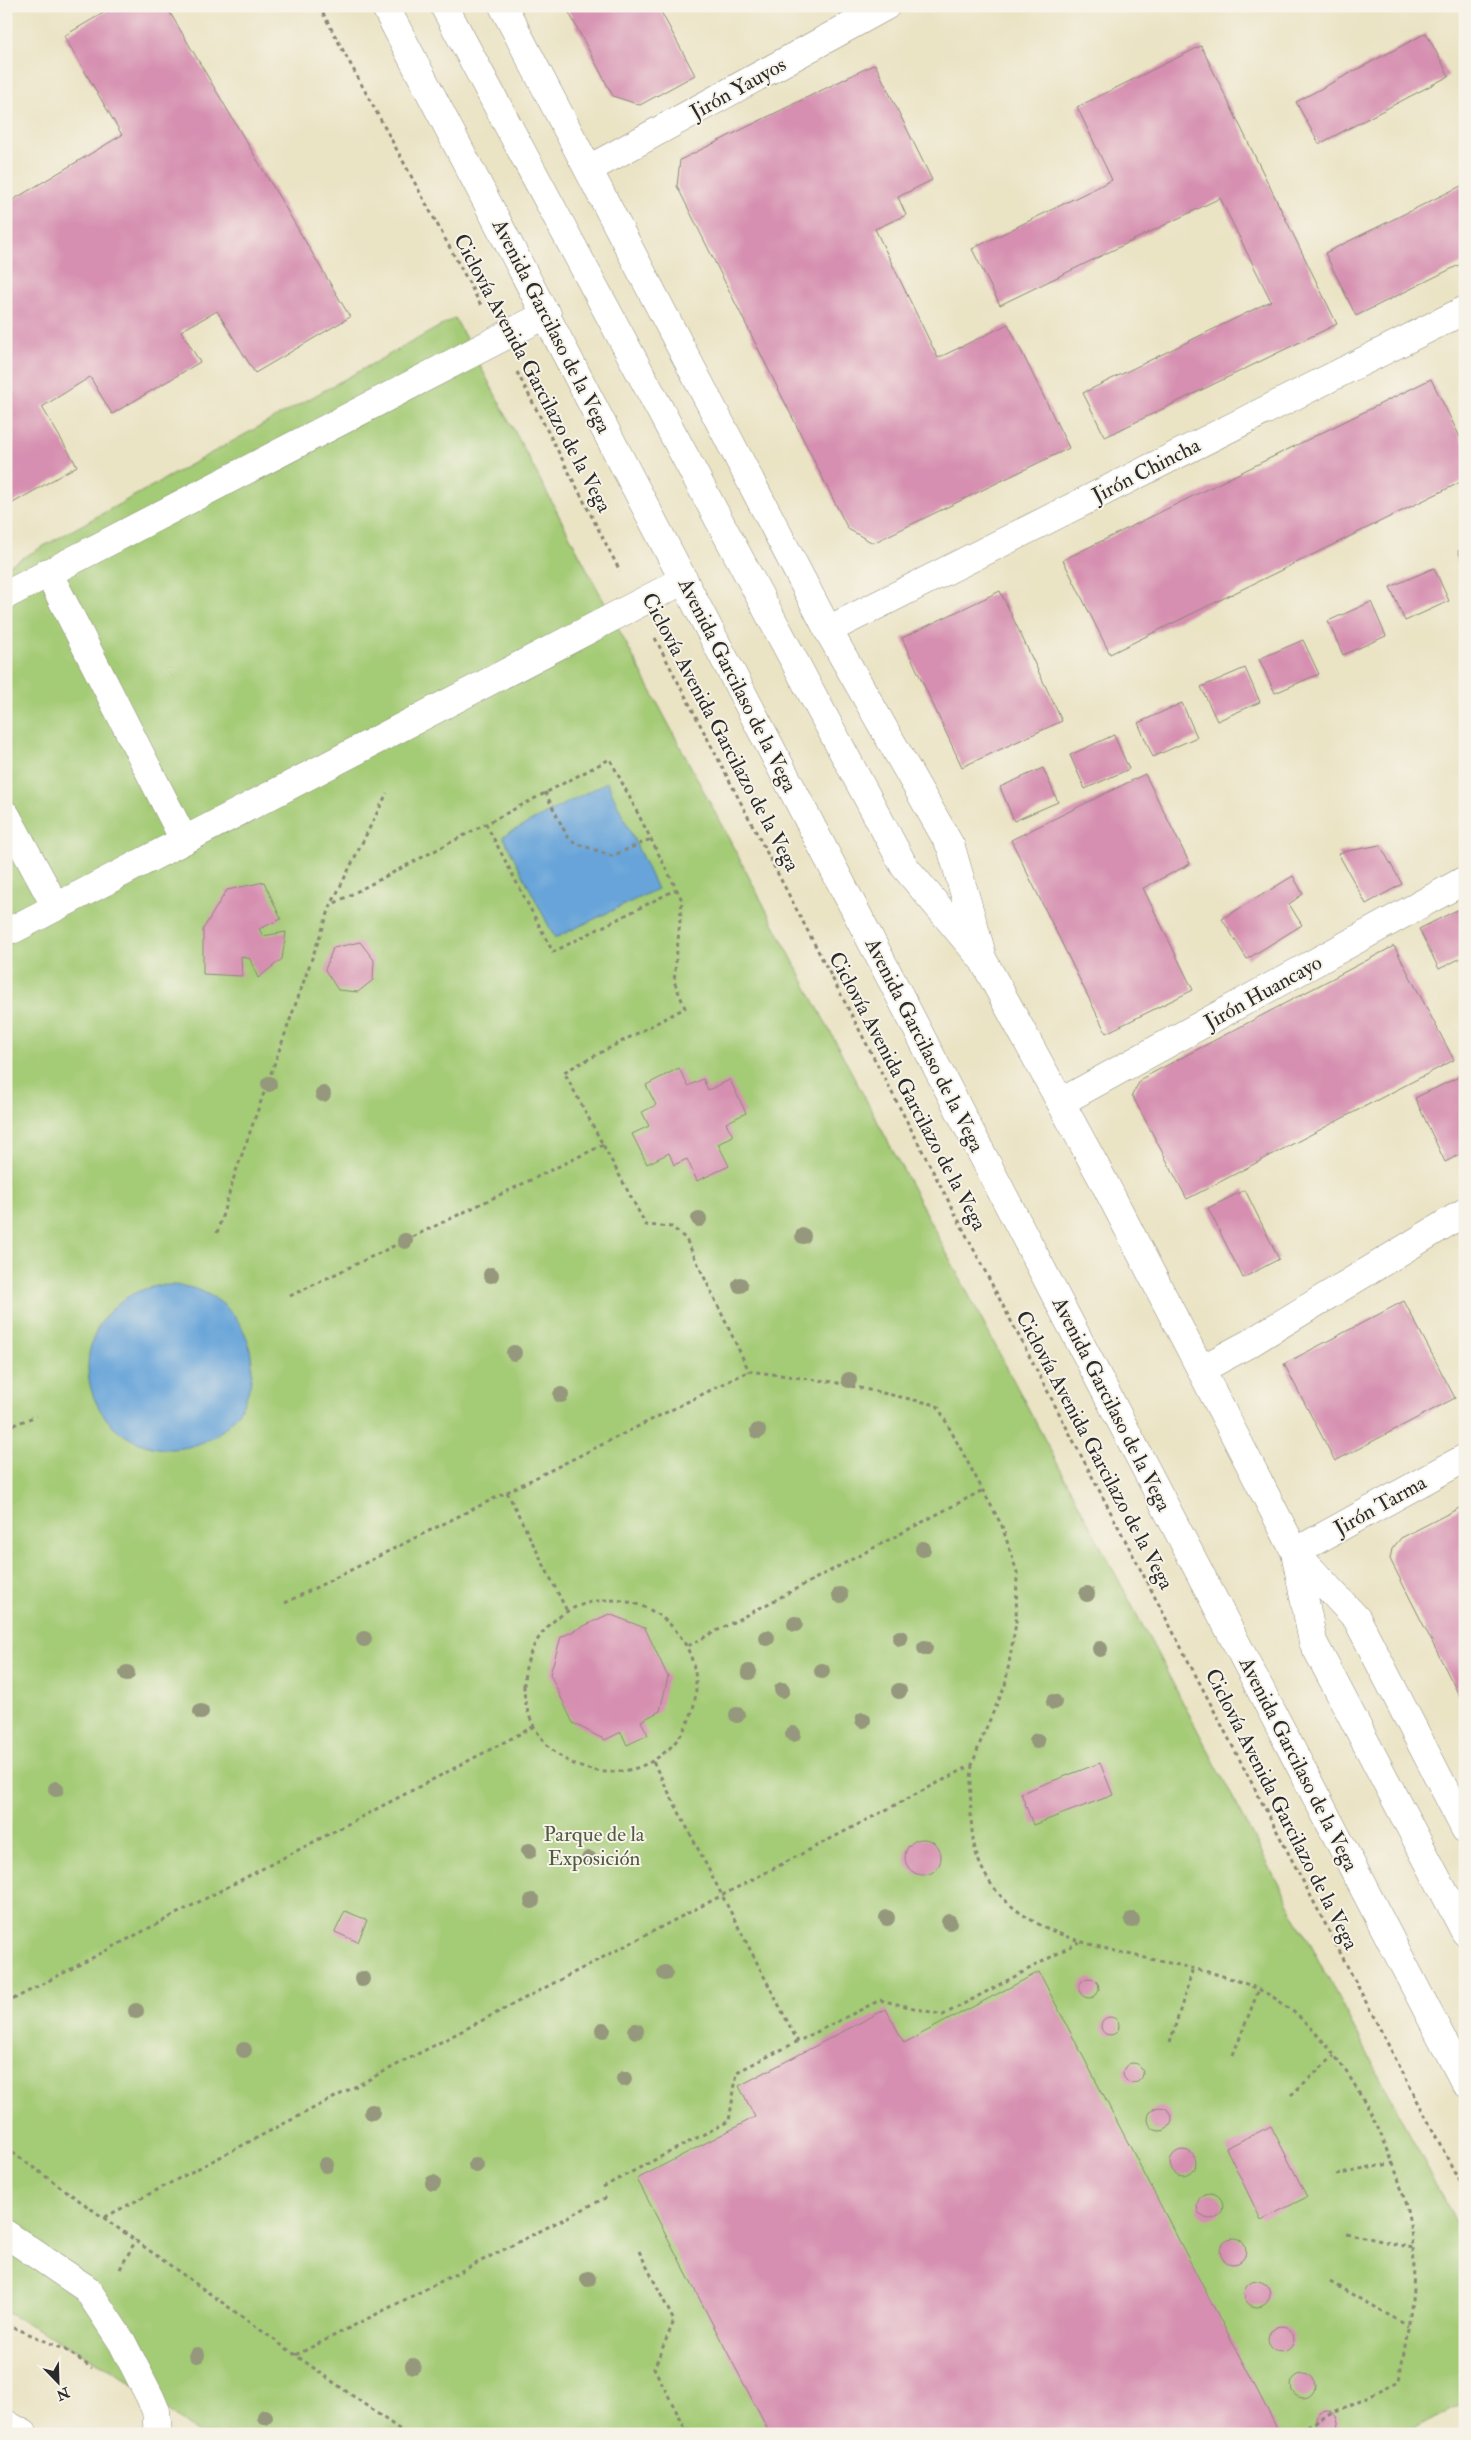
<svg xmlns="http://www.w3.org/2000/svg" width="1471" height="2440" font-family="'IM FELL Double Pica',serif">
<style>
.green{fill:#a4cb76;stroke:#687b50}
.water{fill:#68a4d9;stroke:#4a6882}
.building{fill:#d68fb0}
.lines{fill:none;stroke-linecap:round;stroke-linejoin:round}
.minor-casing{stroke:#8a8778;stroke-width:29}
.major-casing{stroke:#8a8778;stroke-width:29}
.highway-casing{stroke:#8a8778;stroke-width:29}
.path{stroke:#8a8778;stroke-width:3;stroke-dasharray:4 4;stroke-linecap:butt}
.minor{stroke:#fff;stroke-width:28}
.major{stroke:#fff;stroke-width:28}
.highway{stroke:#fff;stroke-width:28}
.tree{fill:#95987c}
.labels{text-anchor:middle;stroke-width:4;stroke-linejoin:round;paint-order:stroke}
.street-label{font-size:21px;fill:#2b2b2b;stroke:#f7f3e8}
.park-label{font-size:21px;fill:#4f5b42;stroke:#f7f3e8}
</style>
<rect width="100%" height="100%" fill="#f7f3e8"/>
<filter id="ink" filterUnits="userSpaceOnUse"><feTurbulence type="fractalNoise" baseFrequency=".02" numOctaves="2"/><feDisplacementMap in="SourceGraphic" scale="10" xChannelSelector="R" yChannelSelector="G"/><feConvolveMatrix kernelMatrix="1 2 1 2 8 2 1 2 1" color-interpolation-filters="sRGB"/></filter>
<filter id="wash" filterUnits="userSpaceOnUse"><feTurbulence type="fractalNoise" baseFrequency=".0096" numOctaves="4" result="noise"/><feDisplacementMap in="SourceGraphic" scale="20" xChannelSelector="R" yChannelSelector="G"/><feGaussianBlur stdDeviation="1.12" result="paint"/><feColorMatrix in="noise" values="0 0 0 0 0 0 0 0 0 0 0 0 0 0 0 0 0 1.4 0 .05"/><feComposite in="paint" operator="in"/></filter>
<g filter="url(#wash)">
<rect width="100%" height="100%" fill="#eae3c4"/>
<!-- green -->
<path class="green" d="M455,318L1465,2239V2403L1406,2434H200L114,2371L6,2312V567Z"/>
<!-- water -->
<path class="water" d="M607,782L657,889L555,938L503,836Z
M88 1367a82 82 0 1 1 164 0a82 82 0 1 1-164 0Z"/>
<g id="blocks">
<!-- building -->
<path class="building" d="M115,6H166L350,317L255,373L217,311L181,331L200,362L112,414L90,377L42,407L77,466L6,507V204L122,135L64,36Z
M568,6H658L695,75L640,105L613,96L566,7Z
M1426,33L1449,76L1319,144L1296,102Z
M1201,46L1337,324L1105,437L1083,393L1271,301L1220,198L1000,305L972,249L1112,180L1077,107Z
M875,64L932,180L898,197L906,215L875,229L938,358L1008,324L1069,448L873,543L848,529L677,186L680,160Z
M1465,184V262L1356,316L1325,253Z
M1431,379L1465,447V480L1110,654L1063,560Z
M1465,548V567L1458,551Z
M1434,568L1449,601L1405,621L1390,587Z
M1000,591L1062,721L962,767L902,638Z
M1371,602L1386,636L1343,655L1328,621Z
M1303,640L1319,674L1275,693L1259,659Z
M1245,668L1260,702L1217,721L1201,687Z
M1182,703L1197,737L1153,757L1138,723Z
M1114,735L1129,769L1085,789L1070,755Z
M1043,768L1058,802L1014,821L1000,787Z
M1145,774L1190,864L1143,888L1193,990L1106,1033L1011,840Z
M1380,845L1402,884L1366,904L1338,853Z
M1293,876L1303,894L1289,904L1302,925L1247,959L1222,919Z
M264,882L281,919L259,929L263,936L286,932L282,959L258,978L250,959L241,956L242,976L203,974V929L227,890Z
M1465,906V956L1439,969L1419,929Z
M360,942L374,960L373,980L358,992L338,990L325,970L333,948Z
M1394,946L1454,1060L1187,1199L1132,1095L1141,1079Z
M679,1068L688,1086L703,1079L708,1090L730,1080L746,1113L726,1123L733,1136L718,1144L729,1166L697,1181L687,1159L674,1165L669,1153L647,1164L632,1134L649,1126L642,1112L656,1105L646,1085Z
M1465,1074V1152L1445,1162L1415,1098Z
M1245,1190L1279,1259L1243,1278L1208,1208Z
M1404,1301L1455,1398L1335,1461L1284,1364Z
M1465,1505V1707L1390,1559L1392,1549L1401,1538Z
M609,1614L645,1628L668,1677L660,1711L641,1721L648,1735L627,1745L621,1732L605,1740L573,1723L550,1674L561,1637Z
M1100,1763L1113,1795L1033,1825L1021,1793Z
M905 1857a18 18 0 1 1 36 0a18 18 0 1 1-36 0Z
M345,1911L367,1920L358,1942L335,1932Z
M1039,1972L1280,2434H770L637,2179L755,2117L739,2086L886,2009L904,2043Z
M1079 1988a10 10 0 1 1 20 0a10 10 0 1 1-20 0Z
M1101 2026a9 9 0 1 1 18 0a9 9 0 1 1-18 0Z
M1123 2073a10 10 0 1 1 20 0a10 10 0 1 1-20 0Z
M1148 2119a12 12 0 1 1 24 0a12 12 0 1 1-24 0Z
M1271,2126L1307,2197L1261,2220L1226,2148Z
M1170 2163a13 13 0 1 1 26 0a13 13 0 1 1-26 0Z
M1197 2206a13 13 0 1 1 26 0a13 13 0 1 1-26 0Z
M1220 2251a13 13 0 1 1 26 0a13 13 0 1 1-26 0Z
M1244 2294a13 13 0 1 1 26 0a13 13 0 1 1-26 0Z
M1268 2339a13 13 0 1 1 26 0a13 13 0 1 1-26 0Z
M1291 2386a12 12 0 1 1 24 0a12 12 0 1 1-24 0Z
M1315 2423a12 12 0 1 1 24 0a12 12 0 1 1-24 0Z"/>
</g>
</g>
<g filter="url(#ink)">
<use href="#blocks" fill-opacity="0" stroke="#8a8778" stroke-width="1"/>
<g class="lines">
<defs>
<path id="minor" d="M589,169L886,6
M48,572L184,840
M6,595L547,314
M828,630L1465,310
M6,815L56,907
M14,929L684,580
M1061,1102L1465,880
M1202,1369L1250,1343L1465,1212
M1295,1552L1465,1458
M6,2234L87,2289L122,2342L150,2397L156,2411L158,2434"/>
<path id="major" d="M385,6L1465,2083
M444,6L904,866L983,960L1104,1182L1295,1552L1357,1619L1465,1829
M503,6L828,630L951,847L981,951
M1295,1552L1313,1642L1465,1932"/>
<path id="highway" d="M6,2424L24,2434"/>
</defs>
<!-- minor casing -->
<use href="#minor" class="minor-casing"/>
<!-- major casing -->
<use href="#major" class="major-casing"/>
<!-- highway casing -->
<use href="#highway" class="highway-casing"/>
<!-- path -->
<path class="path" d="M319,6L482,307
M517,372L620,571
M655,638L1465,2192
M545,792L567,836L575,843L612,856L651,839
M486,824L553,952L677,889
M217,1233L235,1174L331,905L387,793
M290,1296L603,1145
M6,1428L36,1416
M507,1492L567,1611
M524 1686a86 86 0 1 1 172 0a86 86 0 1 1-172 0Z
M285,1603L749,1371
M688,1646L983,1490
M653,1762L798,2042
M972,1765C970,1791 969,1832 977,1856C1013,1961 1173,1949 1258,1989C1340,2027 1406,2161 1413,2248C1417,2292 1406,2337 1399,2381L1301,2429L1303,2434
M6,2003L533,1727
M1170,2043L1193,1968
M1233,2055L1259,1989
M1291,2095L1334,2056
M6,2148L406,2434
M1336,2175L1394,2163
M603,2187L729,2121L737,2072L880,2000L943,2015L1079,1942
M105,2217L972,1765L983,1735L1005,1686L1016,1623L1017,1572L1002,1526L937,1405L833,1382L749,1371L686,1239L672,1227L646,1225L564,1072L685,1008L674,981L682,900L610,759L331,905
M1346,2233L1413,2248
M639,2251L674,2321L654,2368L688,2434
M120,2269L136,2240
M1330,2282L1408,2326
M6,2324L66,2350L92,2368
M296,2355L609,2196"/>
<!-- minor -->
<use href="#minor" class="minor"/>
<!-- major -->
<use href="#major" class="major"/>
<!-- highway -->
<use href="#highway" class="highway"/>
</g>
<!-- trees -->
<g class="tree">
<circle cx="269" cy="1084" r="8"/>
<circle cx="323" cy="1094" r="8"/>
<circle cx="699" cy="1219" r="8"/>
<circle cx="803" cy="1236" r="8"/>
<circle cx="405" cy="1241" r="8"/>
<circle cx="491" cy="1275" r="8"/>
<circle cx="740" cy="1285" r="8"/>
<circle cx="514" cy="1353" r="8"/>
<circle cx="849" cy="1380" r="8"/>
<circle cx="561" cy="1395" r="8"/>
<circle cx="758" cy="1431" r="8"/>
<circle cx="923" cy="1549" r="8"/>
<circle cx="1087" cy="1594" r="8"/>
<circle cx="840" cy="1595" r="8"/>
<circle cx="795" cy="1624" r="8"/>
<circle cx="767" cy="1638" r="8"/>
<circle cx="900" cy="1638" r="8"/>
<circle cx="364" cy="1639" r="8"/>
<circle cx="925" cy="1648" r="8"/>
<circle cx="1100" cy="1649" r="8"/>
<circle cx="822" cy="1671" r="8"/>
<circle cx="749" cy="1672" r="8"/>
<circle cx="127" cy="1673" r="8"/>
<circle cx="782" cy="1690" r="8"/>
<circle cx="899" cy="1691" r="8"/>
<circle cx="1054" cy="1702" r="8"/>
<circle cx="201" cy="1712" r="8"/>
<circle cx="737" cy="1715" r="8"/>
<circle cx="863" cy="1720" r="8"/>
<circle cx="793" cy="1734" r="8"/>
<circle cx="1037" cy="1741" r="8"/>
<circle cx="56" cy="1789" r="8"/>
<circle cx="529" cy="1851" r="8"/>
<circle cx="589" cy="1859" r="8"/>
<circle cx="532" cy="1901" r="8"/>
<circle cx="887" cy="1918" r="8"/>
<circle cx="1132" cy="1920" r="8"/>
<circle cx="949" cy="1922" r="8"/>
<circle cx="665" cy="1973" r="8"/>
<circle cx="362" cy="1979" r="8"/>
<circle cx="136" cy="2011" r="8"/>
<circle cx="603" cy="2030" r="8"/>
<circle cx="636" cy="2031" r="8"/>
<circle cx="244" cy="2050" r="8"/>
<circle cx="624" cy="2079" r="8"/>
<circle cx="372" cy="2112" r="8"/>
<circle cx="326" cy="2165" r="8"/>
<circle cx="476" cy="2165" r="8"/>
<circle cx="433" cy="2183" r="8"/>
<circle cx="588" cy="2279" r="8"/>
<circle cx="197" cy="2355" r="8"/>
<circle cx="413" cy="2366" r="8"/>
<circle cx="265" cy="2417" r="8"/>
</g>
</g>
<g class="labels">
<!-- street labels -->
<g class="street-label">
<text transform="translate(738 88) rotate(-29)" y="7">Jirón Yauyos</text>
<text transform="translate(552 326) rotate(63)" y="7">Avenida Garcilaso de la Vega</text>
<text transform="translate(533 373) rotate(62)" y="7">Ciclovía Avenida Garcilazo de la Vega</text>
<text transform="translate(1146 470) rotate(-27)" y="7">Jirón Chincha</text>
<text transform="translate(738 685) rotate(63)" y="7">Avenida Garcilaso de la Vega</text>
<text transform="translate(721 732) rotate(62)" y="7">Ciclovía Avenida Garcilazo de la Vega</text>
<text transform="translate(1263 992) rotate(-29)" y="7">Jirón Huancayo</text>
<text transform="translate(925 1045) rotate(63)" y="7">Avenida Garcilaso de la Vega</text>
<text transform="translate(908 1091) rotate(62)" y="7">Ciclovía Avenida Garcilazo de la Vega</text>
<text transform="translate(1112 1404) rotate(63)" y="7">Avenida Garcilaso de la Vega</text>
<text transform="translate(1095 1450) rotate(62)" y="7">Ciclovía Avenida Garcilazo de la Vega</text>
<text transform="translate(1380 1505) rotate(-29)" y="7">Jirón Tarma</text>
<text transform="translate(1299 1764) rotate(63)" y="7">Avenida Garcilaso de la Vega</text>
<text transform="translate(1282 1809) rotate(63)" y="7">Ciclovía Avenida Garcilazo de la Vega</text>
</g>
<!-- park labels -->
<g class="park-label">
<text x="594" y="1841">Parque de la<tspan x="594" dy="24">Exposición</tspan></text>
</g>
</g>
<!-- margin -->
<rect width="1471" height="2440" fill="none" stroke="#f7f3e8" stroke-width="25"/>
<!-- north arrow -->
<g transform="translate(58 2382) rotate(157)" stroke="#f7f3e8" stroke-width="4" paint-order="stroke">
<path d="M0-4L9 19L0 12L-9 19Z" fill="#2b2b2b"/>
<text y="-8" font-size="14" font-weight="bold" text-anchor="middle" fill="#2b2b2b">N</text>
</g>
</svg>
